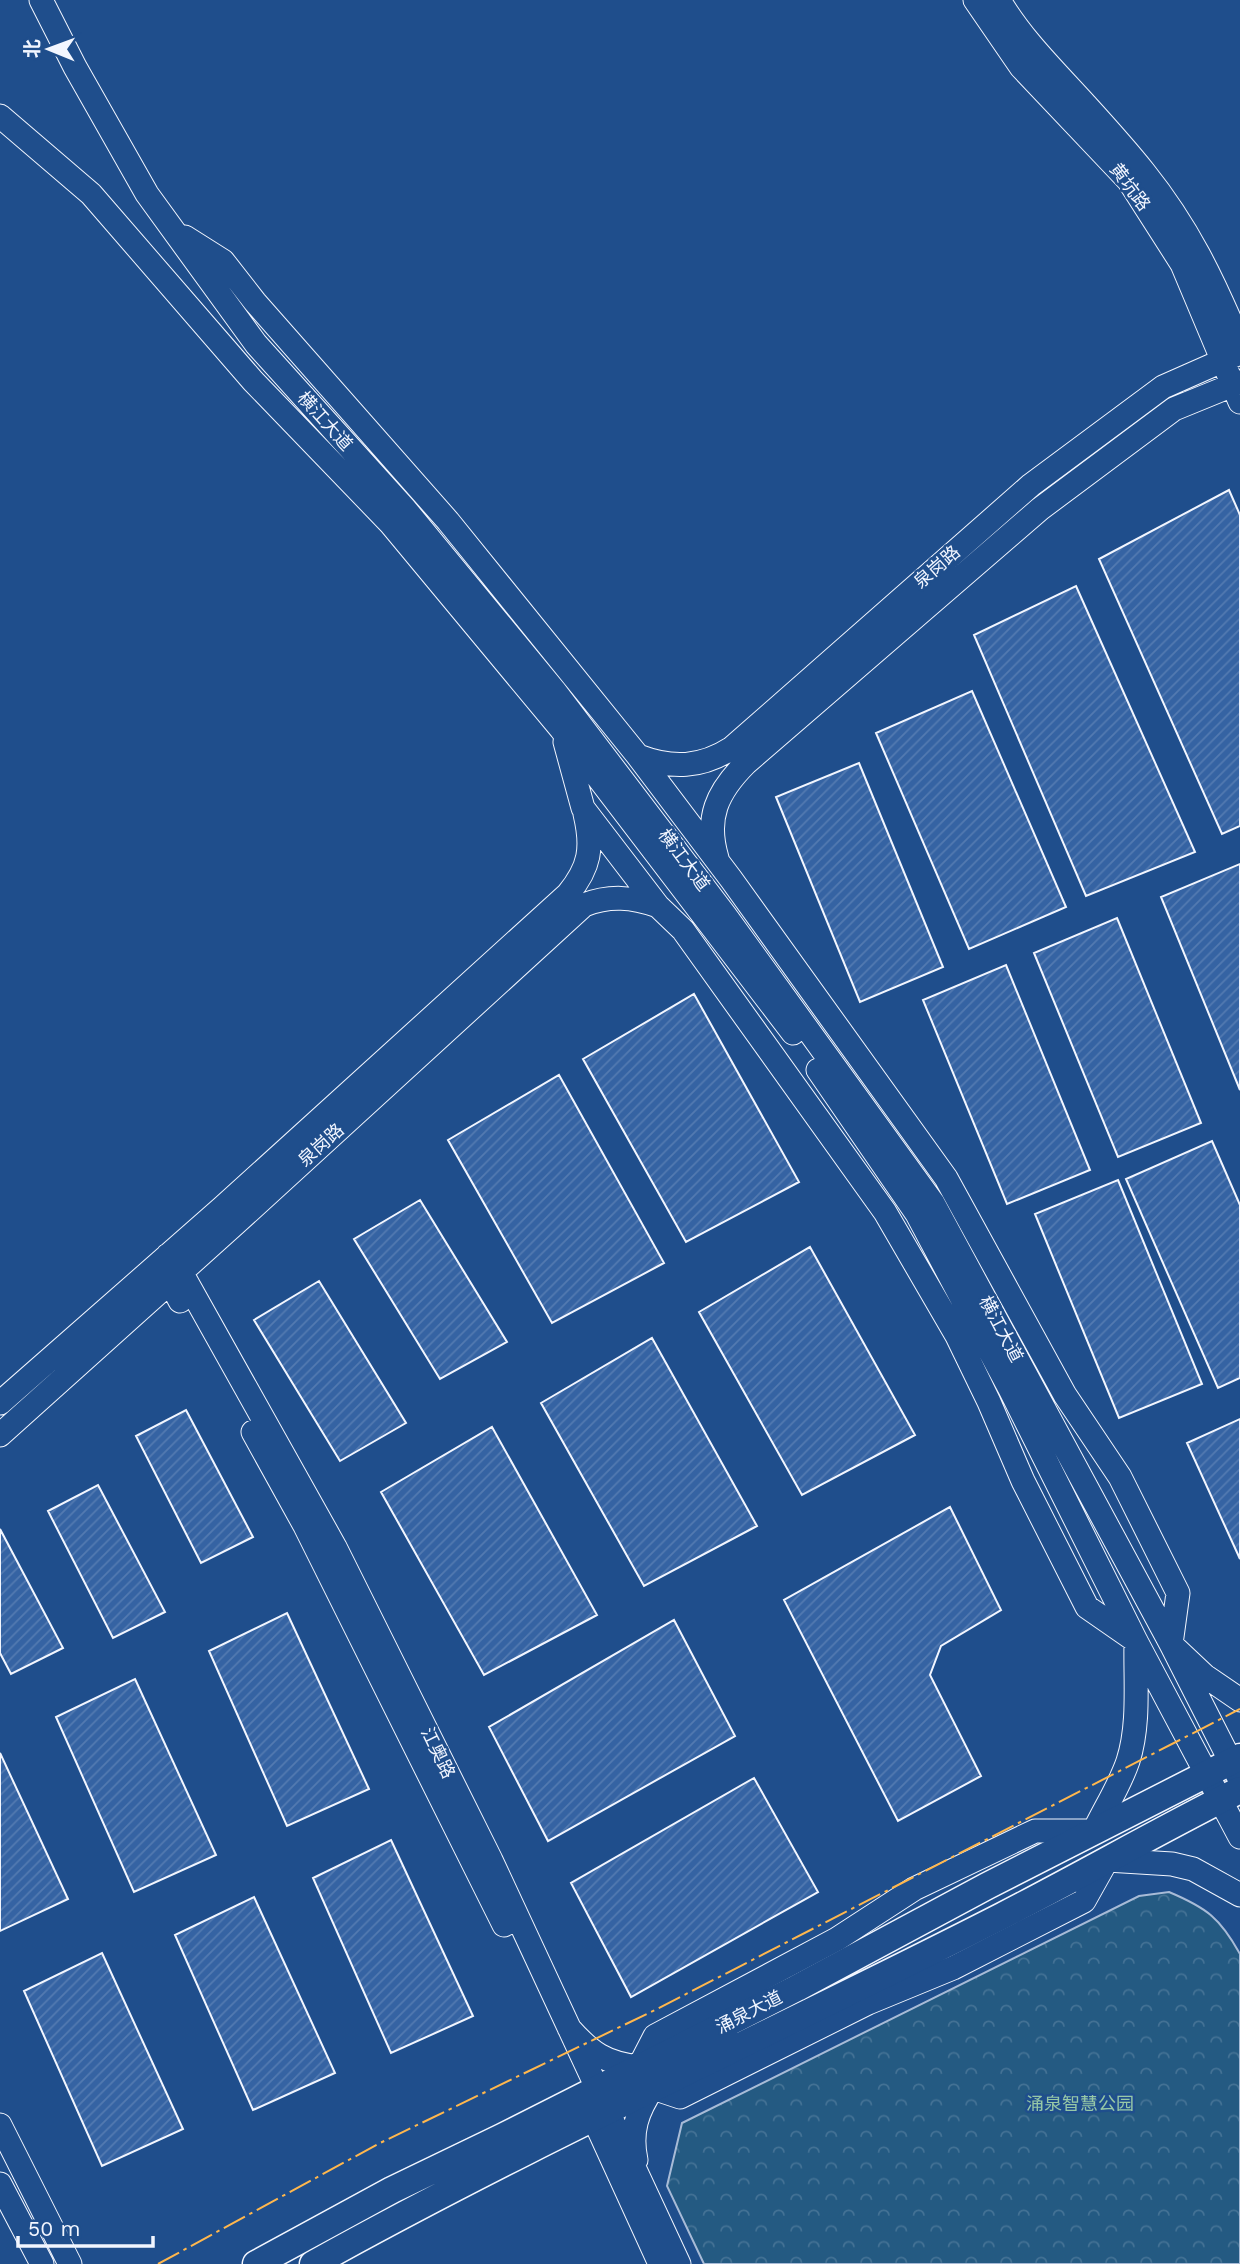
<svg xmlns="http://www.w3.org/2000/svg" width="1240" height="2264" font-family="'Work Sans','Noto Sans SC',sans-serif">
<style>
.park{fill:url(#park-crowns);stroke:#a8bbd7;stroke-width:2}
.building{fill:url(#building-hatch);stroke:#f2f6ff;stroke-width:2}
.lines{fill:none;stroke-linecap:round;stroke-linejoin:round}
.secondary-casing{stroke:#f2f6ff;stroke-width:25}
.primary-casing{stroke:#f2f6ff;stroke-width:29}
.secondary{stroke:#1f4e8c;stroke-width:23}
.primary{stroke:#1f4e8c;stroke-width:26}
.power{stroke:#ffb74d;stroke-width:2;stroke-dasharray:24 5 3.5 5;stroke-linecap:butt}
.labels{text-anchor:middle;stroke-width:5;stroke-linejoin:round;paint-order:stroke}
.street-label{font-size:18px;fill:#f2f6ff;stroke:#1f4e8c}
.park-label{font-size:18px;fill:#97c8a6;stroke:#1f4e8c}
</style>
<defs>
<pattern id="park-crowns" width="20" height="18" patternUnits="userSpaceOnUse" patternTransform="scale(1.75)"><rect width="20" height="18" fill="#245a82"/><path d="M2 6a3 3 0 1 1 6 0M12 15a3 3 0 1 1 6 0" fill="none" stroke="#447295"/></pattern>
<pattern id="building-hatch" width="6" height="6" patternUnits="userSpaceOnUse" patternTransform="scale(1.75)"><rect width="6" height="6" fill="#3563a3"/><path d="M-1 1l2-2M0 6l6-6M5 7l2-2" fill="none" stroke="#537ab1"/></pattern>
</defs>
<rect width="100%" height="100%" fill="#1f4e8c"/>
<!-- park -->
<path class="park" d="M1169,1892C1207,1908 1220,1918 1240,1954V2264H704L667,2186L682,2123L1139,1896Z"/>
<!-- building -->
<path class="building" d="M1229,490L1240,515V826L1222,834L1099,559Z
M1076,586L1195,852L1086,896L974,635Z
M972,691L1066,907L969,949L876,733Z
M859,763L943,967L860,1002L776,797Z
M1240,864V1090L1161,897Z
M1117,918L1201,1123L1118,1157L1034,953Z
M1006,965L1090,1170L1007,1204L923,1000Z
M694,994L799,1182L686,1242L583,1059Z
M559,1075L664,1263L552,1323L448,1140Z
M1212,1141L1240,1205V1378L1218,1388L1126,1179Z
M1118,1180L1202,1384L1119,1418L1035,1214Z
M420,1200L507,1342L440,1379L354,1239Z
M810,1247L915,1435L802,1495L699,1312Z
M319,1281L406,1423L340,1461L254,1320Z
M652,1338L757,1526L644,1586L541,1403Z
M186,1410L253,1537L201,1563L136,1436Z
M1240,1419V1559L1187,1443Z
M492,1427L597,1615L484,1675L381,1492Z
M98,1485L165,1612L113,1638L48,1511Z
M950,1507L1001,1610L941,1646L930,1675L981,1776L898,1821L784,1600Z
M0,1529L63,1648L11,1674L0,1653Z
M287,1613L369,1789L287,1826L209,1651Z
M674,1620L735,1736L548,1841L489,1727Z
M135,1679L216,1855L134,1892L56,1717Z
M0,1753L68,1899L0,1931Z
M754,1778L818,1892L631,1997L571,1883Z
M391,1840L473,2016L391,2053L313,1878Z
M254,1897L335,2073L253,2110L175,1935Z
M102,1953L183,2129L102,2166L24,1991Z"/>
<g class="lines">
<defs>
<path id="secondary" d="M41,0L75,67L147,194L256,344L405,509L554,690L725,915L933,1203L1171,1644L1240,1780
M975,0L1021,67L1129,181L1182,264L1240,402
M999,0C1022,39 1054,70 1084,103C1104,125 1125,148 1144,172C1188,227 1213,279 1240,344
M0,116L91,194L253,381L390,523L561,729L793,1033
M185,237L223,261L255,302L448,521L638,756L731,879L946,1178L1065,1395L1120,1477L1178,1593L1171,1644L1205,1676L1240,1700
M565,742L583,808L658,906L683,930L885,1212L957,1336L989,1402L1023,1481L1087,1607L1136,1641C1135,1680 1140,1724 1128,1761C1120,1785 1105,1808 1094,1831H1035L914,1889L837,1939L655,2036L639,2067C605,2063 591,2053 569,2028
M638,756C672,769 701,768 732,748L1031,485L1163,387L1240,353
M717,858C705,818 717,792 746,763L1040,509L1174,409L1240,382
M818,1070L917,1214L1010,1389L1136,1641L1240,1837
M168,1255L181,1272L335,1547L491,1860L679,2264
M156,1266L170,1282L180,1301
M0,1403L222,1208L568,894C590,867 593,848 585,814
M253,1432L305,1526L504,1925
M0,1435L236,1223L584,905C610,895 632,897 658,906
M592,2115L660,2264
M0,2125L70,2264
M636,2160C630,2132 637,2111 653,2088L680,2097L868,2003L953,1968L1084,1901L1107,1860L1172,1864L1193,1869L1240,1895
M0,2184L42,2264"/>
<path id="primary" d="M256,2264L392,2190L502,2137L797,1988L987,1886L1240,1757
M313,2264C538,2139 773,2033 1002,1916C1082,1875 1160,1830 1240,1790"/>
</defs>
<!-- secondary casing -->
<use href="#secondary" class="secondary-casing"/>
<!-- primary casing -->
<use href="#primary" class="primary-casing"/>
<!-- secondary -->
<use href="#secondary" class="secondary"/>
<!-- primary -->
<use href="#primary" class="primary"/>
<!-- power -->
<path class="power" d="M158,2264L378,2144L657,2009L1240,1709"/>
</g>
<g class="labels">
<!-- street labels -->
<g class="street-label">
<text transform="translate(1130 187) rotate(53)" y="6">黄坑路</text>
<text transform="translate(325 421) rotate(48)" y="6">横江大道</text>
<text transform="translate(937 567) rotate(-41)" y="6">泉岗路</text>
<text transform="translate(684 860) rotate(53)" y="6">横江大道</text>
<text transform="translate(321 1145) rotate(-42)" y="6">泉岗路</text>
<text transform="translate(1001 1329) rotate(62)" y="6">横江大道</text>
<text transform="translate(438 1753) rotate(64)" y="6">江奥路</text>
<text transform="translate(749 2012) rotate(-27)" y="6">涌泉大道</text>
</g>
<!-- park labels -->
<g class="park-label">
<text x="1080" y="2110">涌泉智慧公园</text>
</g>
</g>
<!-- north arrow -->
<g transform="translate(49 49) rotate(271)" stroke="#1f4e8c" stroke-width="5" paint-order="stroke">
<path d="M0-5L12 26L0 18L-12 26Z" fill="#f2f6ff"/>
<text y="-10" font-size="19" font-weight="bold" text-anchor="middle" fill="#f2f6ff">北</text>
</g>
<!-- scale -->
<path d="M18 2236v10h135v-10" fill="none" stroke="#f2f6ff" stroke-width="3.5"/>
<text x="28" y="2236" font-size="21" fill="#f2f6ff" stroke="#1f4e8c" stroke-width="5" paint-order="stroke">50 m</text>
</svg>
